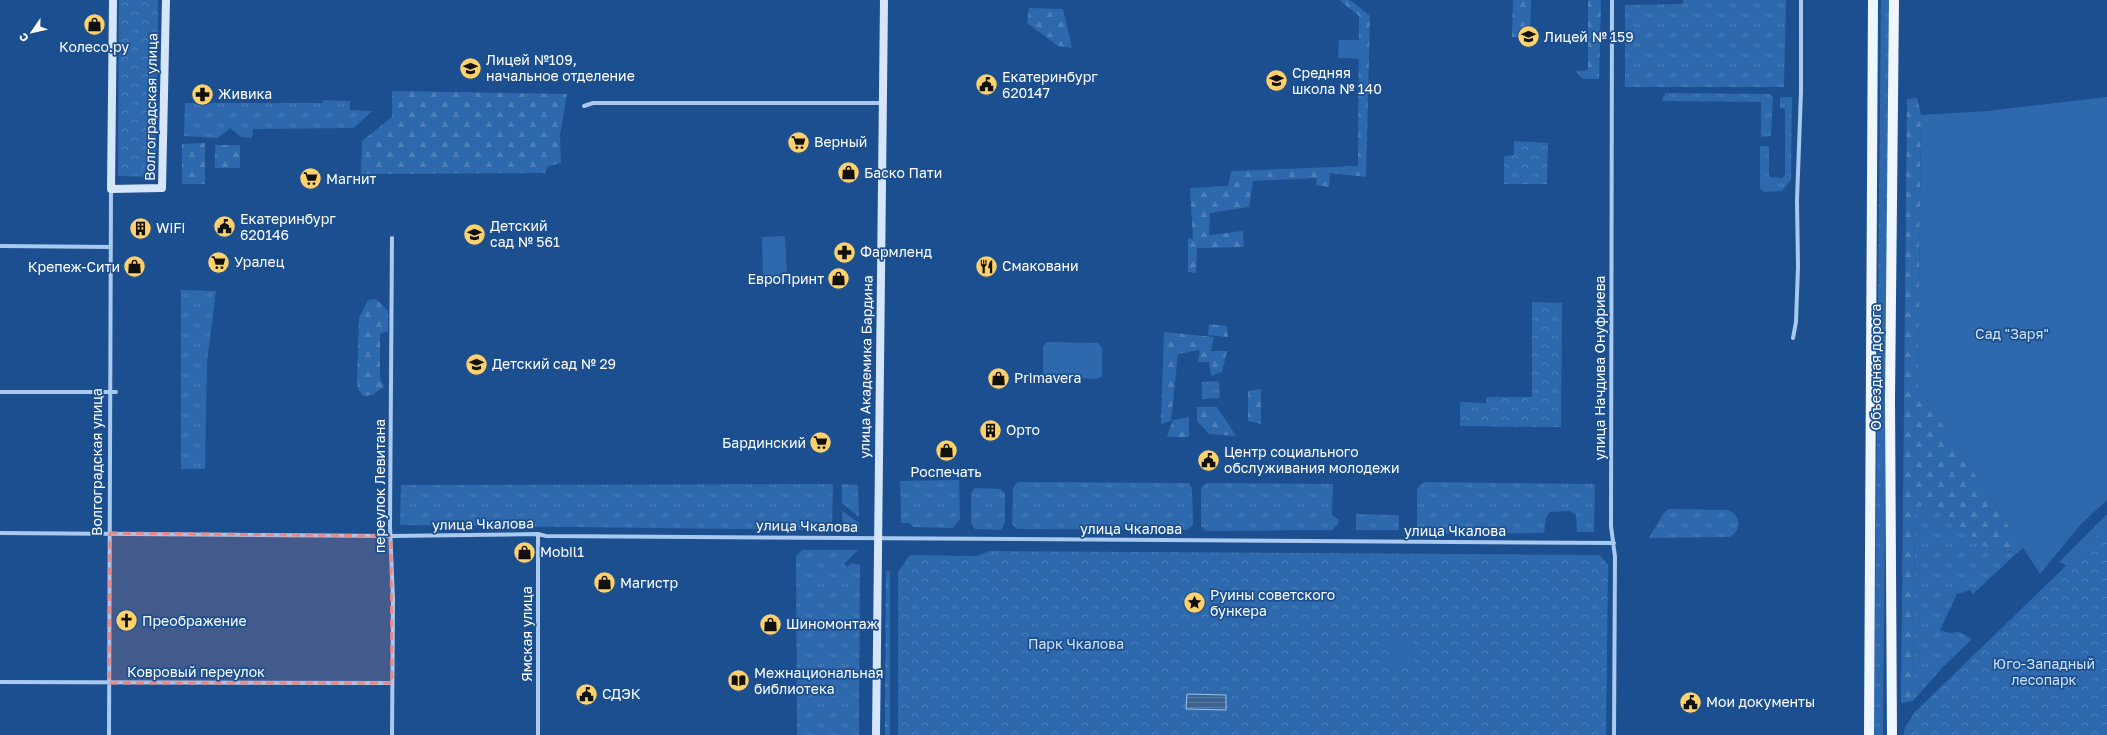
<svg xmlns="http://www.w3.org/2000/svg" width="2107" height="735" font-family="'Golos Text',sans-serif">
<style>
.grass{fill:url(#grass-tufts)}
.forest{fill:url(#forest-firs)}
.park{fill:url(#park-crowns)}
.garden{fill:#2e69ad}
.water{fill:url(#water-rules);stroke:#9cc4f0}
.lines{fill:none;stroke-linecap:round;stroke-linejoin:round}
.street{stroke:#a9c9ee;stroke-width:4}
.secondary{stroke:#d6e6fa;stroke-width:8}
.primary{stroke:#f0f6ff;stroke-width:10}
.marked{fill:#e88989;fill-opacity:0.2;stroke:#e88989;stroke-width:3;stroke-dasharray:8 5;stroke-linejoin:round}
.labels{text-anchor:middle;stroke-width:3.5;stroke-linejoin:round;paint-order:stroke}
.poi-label{font-size:14px;fill:#fff;stroke:#1b4f8f;text-anchor:start}
.street-label{font-size:14px;fill:#fff;stroke:#1b4f8f}
.park-label{font-size:14px;fill:#cfe3fa;stroke:#1b4f8f}
</style>
<defs>
<pattern id="grass-tufts" width="24" height="20" patternUnits="userSpaceOnUse"><rect width="24" height="20" fill="#2e69ad"/><path d="M3 7l-1-3M5 7V3M7 7l1-3M15 17l-1-3M17 17v-4M19 17l1-3" fill="none" stroke="#4d80b9"/></pattern>
<pattern id="forest-firs" width="22" height="20" patternUnits="userSpaceOnUse"><rect width="22" height="20" fill="#2e69ad"/><path d="M5 1l3.5 6h-7zM16 11l3.5 6h-7z" fill="#4d80b9"/></pattern>
<pattern id="park-crowns" width="20" height="18" patternUnits="userSpaceOnUse"><rect width="20" height="18" fill="#2e69ad"/><path d="M2 6a3 3 0 1 1 6 0M12 15a3 3 0 1 1 6 0" fill="none" stroke="#4d80b9"/></pattern>
<pattern id="water-rules" width="6" height="5" patternUnits="userSpaceOnUse"><rect width="6" height="5" fill="#3c6290"/><path d="M0 2.5h6" fill="none" stroke="#597aa1"/></pattern>
</defs>
<rect width="100%" height="100%" fill="#1b4f8f"/>
<!-- grass -->
<path class="grass" d="M1683,0H1786L1784,87H1625V5L1683,4Z
M1881,0H1890L1883,735H1874Z
M1666,93L1770,94L1773,97L1771,136L1761,137V102L1662,101L1663,97Z
M1780,97H1792L1791,180L1782,191L1763,192L1760,188V146H1769V177L1782,178L1785,175V109L1780,108Z
M323,100L350,101V110L372,111L354,128L253,129L252,138L241,137L230,128L218,138L184,136L185,103H323Z
M181,290L216,291L207,363L205,469H181Z
M959,480L960,519L953,528L913,527L909,523H901L900,481Z
M1018,482L1189,483L1192,488L1193,525L1187,530L1017,529L1012,524L1013,488Z
M1424,482L1595,484L1594,532H1577L1576,515L1570,511L1550,512L1546,518L1544,533L1423,534L1417,528V489Z
M1207,483L1333,484L1332,515L1339,520L1338,524L1332,530L1206,531L1201,526V488Z
M833,484L832,530L400,525L401,485Z
M842,484L858,485L859,517L842,503Z
M975,488L1000,489L1005,493V522L1001,530L975,529L971,523V493Z
M1935,506L1983,546L2017,553L1973,594L1970,590L1957,594L1940,630L1950,633L1959,632L1972,639L1943,667L1913,701L1915,507Z
M1669,509L1728,510C1742,516 1742,531 1729,537L1649,538L1663,514Z
M842,511L859,523V529L843,530Z
M1356,514L1399,515V530H1356Z
M2107,514V570H2079L2059,562Z
M802,550H858L844,564L847,567L852,563L860,565L859,735H797L796,556Z"/>
<!-- forest -->
<path class="forest" d="M1339,0H1350L1370,16L1366,177L1330,173L1329,187L1316,185L1317,178L1253,181L1249,207L1210,213L1209,235L1243,231L1244,247L1197,248L1196,273L1188,272V238L1193,239L1190,188L1228,186L1231,171L1358,166L1359,16Z
M1513,0H1531L1530,38L1512,37Z
M1588,0H1601L1599,79H1583L1576,71L1588,70Z
M1029,8L1063,9L1072,48L1058,46L1027,23Z
M392,91L567,94L560,135L561,163L548,166L545,173L361,174L362,141L392,117Z
M1917,98L1921,115L1918,387L2023,548L2017,553L1983,546L1935,506L1915,507L1913,701L1901,703L1907,99Z
M205,143V184H182V144Z
M215,145H240V168H215Z
M376,299L388,311V331L380,334V378L384,387L372,395L363,396L358,389L357,381L359,318L368,300Z
M1209,324L1227,326L1228,337L1208,335Z
M1164,332L1214,337L1211,351H1227L1222,372L1211,376L1209,362H1198L1200,350L1178,354L1171,421L1161,424Z
M1261,389V424L1248,421V391Z
M1197,407H1217L1236,436L1209,434L1197,421Z
M1189,417V437H1167L1173,420Z
M886,571H890V735H885Z"/>
<!-- park -->
<path class="park" d="M119,0H158L156,177L118,176Z
M1514,141L1548,143L1547,184H1504V156L1514,155Z
M1532,302L1562,303L1561,427L1460,426V402L1486,403L1487,397H1532Z
M1219,381L1220,398L1202,399V382Z
M2107,526V735H1904V730L1914,713Z
M989,551L1600,555L1608,565L1606,735H898V572L910,555L977,556Z"/>
<!-- garden -->
<path class="garden" d="M1339,40H1367L1366,59L1338,58Z
M2107,95V500L2081,524L2040,574L1918,387L1921,115L1988,111L2107,97Z
M785,236L787,276L763,277L762,237Z
M1047,342L1098,343L1102,348V376L1097,379L1047,377L1043,373V346Z
M1413,639L1415,668H1389V640Z"/>
<!-- water -->
<path class="water" d="M1187,694L1226,695V710L1186,709Z"/>
<g class="lines">
<!-- street -->
<path class="street" d="M1612,0L1611,526L1615,557L1614,735
M584,106L593,103H883
M392,238L390,526L393,600L392,735
M0,246L111,247
M1793,338L1796,322L1798,267L1797,200L1801,92V0
M0,392H116
M0,533L391,536L538,534L546,536L1614,543
M538,534V735
M0,682L392,683
M109,735L111,189"/>
<!-- secondary -->
<path class="secondary" d="M113,0L111,189L162,188L166,0
M876,735L884,0"/>
<!-- primary -->
<path class="primary" d="M1869,735L1873,0
M1892,735L1890,400L1894,0"/>
</g>
<!-- marked area -->
<path class="marked" d="M110,533L391,536L392,683H109Z"/>
<!-- icons -->
<defs>
<symbol id="shop-disc" viewBox="-11 -11 22 22"><circle r="9.5" fill="#ffd166" stroke="#1b4f8f"/><path d="M-5-2.5h2.3a2.7 3.5 0 0 1 5.4 0H5L5.5 6h-11ZM-1.5-2.5h3a1.5 2.3 0 0 0-3 0Z" fill="#111"/></symbol>
<symbol id="school-disc" viewBox="-11 -11 22 22"><circle r="9.5" fill="#ffd166" stroke="#1b4f8f"/><path d="M0-5L7-2L0 1L-7-2ZM-4 1L0 2.5L4 1V4Q0 6-4 4Z" fill="#111"/></symbol>
<symbol id="civic-disc" viewBox="-11 -11 22 22"><circle r="9.5" fill="#ffd166" stroke="#1b4f8f"/><path d="M-.6-6.5H3V-4.5H.6V-3L4-1V1h2V6H-6V1h2V-1L-.6-3ZM-1.2 2.5V6h2.4V2.5Z" fill="#111"/></symbol>
<symbol id="pharmacy-disc" viewBox="-11 -11 22 22"><circle r="9.5" fill="#ffd166" stroke="#1b4f8f"/><path d="M-2-6h4v4h4v4h-4v4h-4v-4h-4v-4h4Z" fill="#111"/></symbol>
<symbol id="supermarket-disc" viewBox="-11 -11 22 22"><circle r="9.5" fill="#ffd166" stroke="#1b4f8f"/><path d="M-6-5.5h2.5l.6 2H6L4.5 2H-2.5L-4.4-4H-6ZM-1.5 3.2a1.3 1.3 0 1 0 .1 0ZM3 3.2a1.3 1.3 0 1 0 .1 0Z" fill="#111"/></symbol>
<symbol id="building-disc" viewBox="-11 -11 22 22"><circle r="9.5" fill="#ffd166" stroke="#1b4f8f"/><path d="M-4-6H4V6H1V3H-1V6H-4ZM-2.5-4.3h1.7v1.8h-1.7ZM.8-4.3h1.7v1.8H.8ZM-2.5-1h1.7V.8h-1.7ZM.8-1h1.7V.8H.8Z" fill="#111"/></symbol>
<symbol id="restaurant-disc" viewBox="-11 -11 22 22"><circle r="9.5" fill="#ffd166" stroke="#1b4f8f"/><path d="M-5-6h1v4h1v-4h1v4h1v-4h1v5L-1.5 .5V6h-2V.5L-5-1ZM5-6V6H3V1.5H1.5Q1.5-4 5-6Z" fill="#111"/></symbol>
<symbol id="sight-disc" viewBox="-11 -11 22 22"><circle r="9.5" fill="#ffd166" stroke="#1b4f8f"/><path d="M0-6L1.8-2.2L6-1.7L2.9 1.2L3.7 5.4L0 3.3L-3.7 5.4L-2.9 1.2L-6-1.7L-1.8-2.2Z" fill="#111"/></symbol>
<symbol id="church-disc" viewBox="-11 -11 22 22"><circle r="9.5" fill="#ffd166" stroke="#1b4f8f"/><path d="M-1.2-6h2.4v3.5h3.3v2.4h-3.3V6h-2.4V-.1h-3.3v-2.4h3.3Z" fill="#111"/></symbol>
<symbol id="library-disc" viewBox="-11 -11 22 22"><circle r="9.5" fill="#ffd166" stroke="#1b4f8f"/><path d="M-6-4Q-3-5.5-.7-3.5V5Q-3 3-6 4ZM6-4Q3-5.5 .7-3.5V5Q3 3 6 4Z" fill="#111"/></symbol>
</defs>
<g fill-rule="evenodd">
<use href="#shop-disc" x="82" y="12" width="25" height="25"/>
<use href="#school-disc" x="1516" y="24" width="25" height="25"/>
<use href="#school-disc" x="458" y="56" width="25" height="25"/>
<use href="#school-disc" x="1264" y="68" width="25" height="25"/>
<use href="#civic-disc" x="974" y="72" width="25" height="25"/>
<use href="#pharmacy-disc" x="190" y="82" width="25" height="25"/>
<use href="#supermarket-disc" x="786" y="130" width="25" height="25"/>
<use href="#shop-disc" x="836" y="160" width="25" height="25"/>
<use href="#supermarket-disc" x="298" y="166" width="25" height="25"/>
<use href="#civic-disc" x="212" y="214" width="25" height="25"/>
<use href="#building-disc" x="128" y="216" width="25" height="25"/>
<use href="#school-disc" x="462" y="222" width="25" height="25"/>
<use href="#pharmacy-disc" x="832" y="240" width="25" height="25"/>
<use href="#supermarket-disc" x="206" y="250" width="25" height="25"/>
<use href="#restaurant-disc" x="974" y="254" width="25" height="25"/>
<use href="#shop-disc" x="122" y="254" width="25" height="25"/>
<use href="#shop-disc" x="826" y="266" width="25" height="25"/>
<use href="#school-disc" x="464" y="352" width="25" height="25"/>
<use href="#shop-disc" x="986" y="366" width="25" height="25"/>
<use href="#building-disc" x="978" y="418" width="25" height="25"/>
<use href="#supermarket-disc" x="808" y="430" width="25" height="25"/>
<use href="#shop-disc" x="934" y="438" width="25" height="25"/>
<use href="#civic-disc" x="1196" y="448" width="25" height="25"/>
<use href="#shop-disc" x="512" y="540" width="25" height="25"/>
<use href="#shop-disc" x="592" y="570" width="25" height="25"/>
<use href="#sight-disc" x="1182" y="590" width="25" height="25"/>
<use href="#church-disc" x="114" y="608" width="25" height="25"/>
<use href="#shop-disc" x="758" y="612" width="25" height="25"/>
<use href="#library-disc" x="726" y="668" width="25" height="25"/>
<use href="#civic-disc" x="574" y="682" width="25" height="25"/>
<use href="#civic-disc" x="1678" y="690" width="25" height="25"/>
</g>
<g class="labels">
<!-- poi labels -->
<g class="poi-label">
<text x="1544" y="42">Лицей № 159</text>
<text x="94" y="52" text-anchor="middle">Колесо.ру</text>
<text x="486" y="65">Лицей №109,<tspan x="486" dy="16">начальное отделение</tspan></text>
<text x="1292" y="78">Средняя<tspan x="1292" dy="16">школа № 140</tspan></text>
<text x="1002" y="82">Екатеринбург<tspan x="1002" dy="16">620147</tspan></text>
<text x="218" y="99">Живика</text>
<text x="814" y="147">Верный</text>
<text x="864" y="178">Баско Пати</text>
<text x="326" y="184">Магнит</text>
<text x="240" y="224">Екатеринбург<tspan x="240" dy="16">620146</tspan></text>
<text x="490" y="231">Детский<tspan x="490" dy="16">сад № 561</tspan></text>
<text x="156" y="233">WiFi</text>
<text x="860" y="257">Фармленд</text>
<text x="234" y="267">Уралец</text>
<text x="1002" y="271">Смаковани</text>
<text x="120" y="272" text-anchor="end">Крепеж-Сити</text>
<text x="824" y="284" text-anchor="end">ЕвроПринт</text>
<text x="492" y="369">Детский сад № 29</text>
<text x="1014" y="383">Primavera</text>
<text x="1006" y="435">Орто</text>
<text x="806" y="448" text-anchor="end">Бардинский</text>
<text x="1224" y="457">Центр социального<tspan x="1224" dy="16">обслуживания молодежи</tspan></text>
<text x="946" y="477" text-anchor="middle">Роспечать</text>
<text x="540" y="557">Mobil1</text>
<text x="620" y="588">Магистр</text>
<text x="1210" y="600">Руины советского<tspan x="1210" dy="16">бункера</tspan></text>
<text x="142" y="626">Преображение</text>
<text x="786" y="629">Шиномонтаж</text>
<text x="754" y="678">Межнациональная<tspan x="754" dy="16">библиотека</tspan></text>
<text x="602" y="699">СДЭК</text>
<text x="1706" y="707">Мои документы</text>
</g>
<!-- street labels -->
<g class="street-label">
<text transform="translate(151 107) rotate(-89)" y="5">Волгоградская улица</text>
<text transform="translate(866 367) rotate(-89)" y="5">улица Академика Бардина</text>
<text transform="translate(1876 367) rotate(-90)" y="5">Объездная дорога</text>
<text transform="translate(1600 368) rotate(-90)" y="5">улица Начдива Онуфриева</text>
<text transform="translate(97 462) rotate(-90)" y="5">Волгоградская улица</text>
<text transform="translate(380 486) rotate(-90)" y="5">переулок Левитана</text>
<text transform="translate(483 524) rotate(-1)" y="5">улица Чкалова</text>
<text transform="translate(807 526) rotate(1)" y="5">улица Чкалова</text>
<text x="1131" y="534">улица Чкалова</text>
<text x="1455" y="536">улица Чкалова</text>
<text transform="translate(527 634) rotate(-90)" y="5">Ямская улица</text>
<text x="196" y="677">Ковровый переулок</text>
</g>
<!-- park labels -->
<g class="park-label">
<text x="2012" y="339">Сад "Заря"</text>
<text x="1076" y="649">Парк Чкалова</text>
<text x="2044" y="669">Юго-Западный<tspan x="2044" dy="16">лесопарк</tspan></text>
</g>
</g>
<!-- north arrow -->
<g transform="translate(32 32) rotate(236)" stroke="#1b4f8f" stroke-width="3" paint-order="stroke">
<path d="M0-3L7 15L0 10L-7 15Z" fill="#ffffff"/>
<text y="-6" font-size="11" font-weight="bold" text-anchor="middle" fill="#ffffff">С</text>
</g>
</svg>
